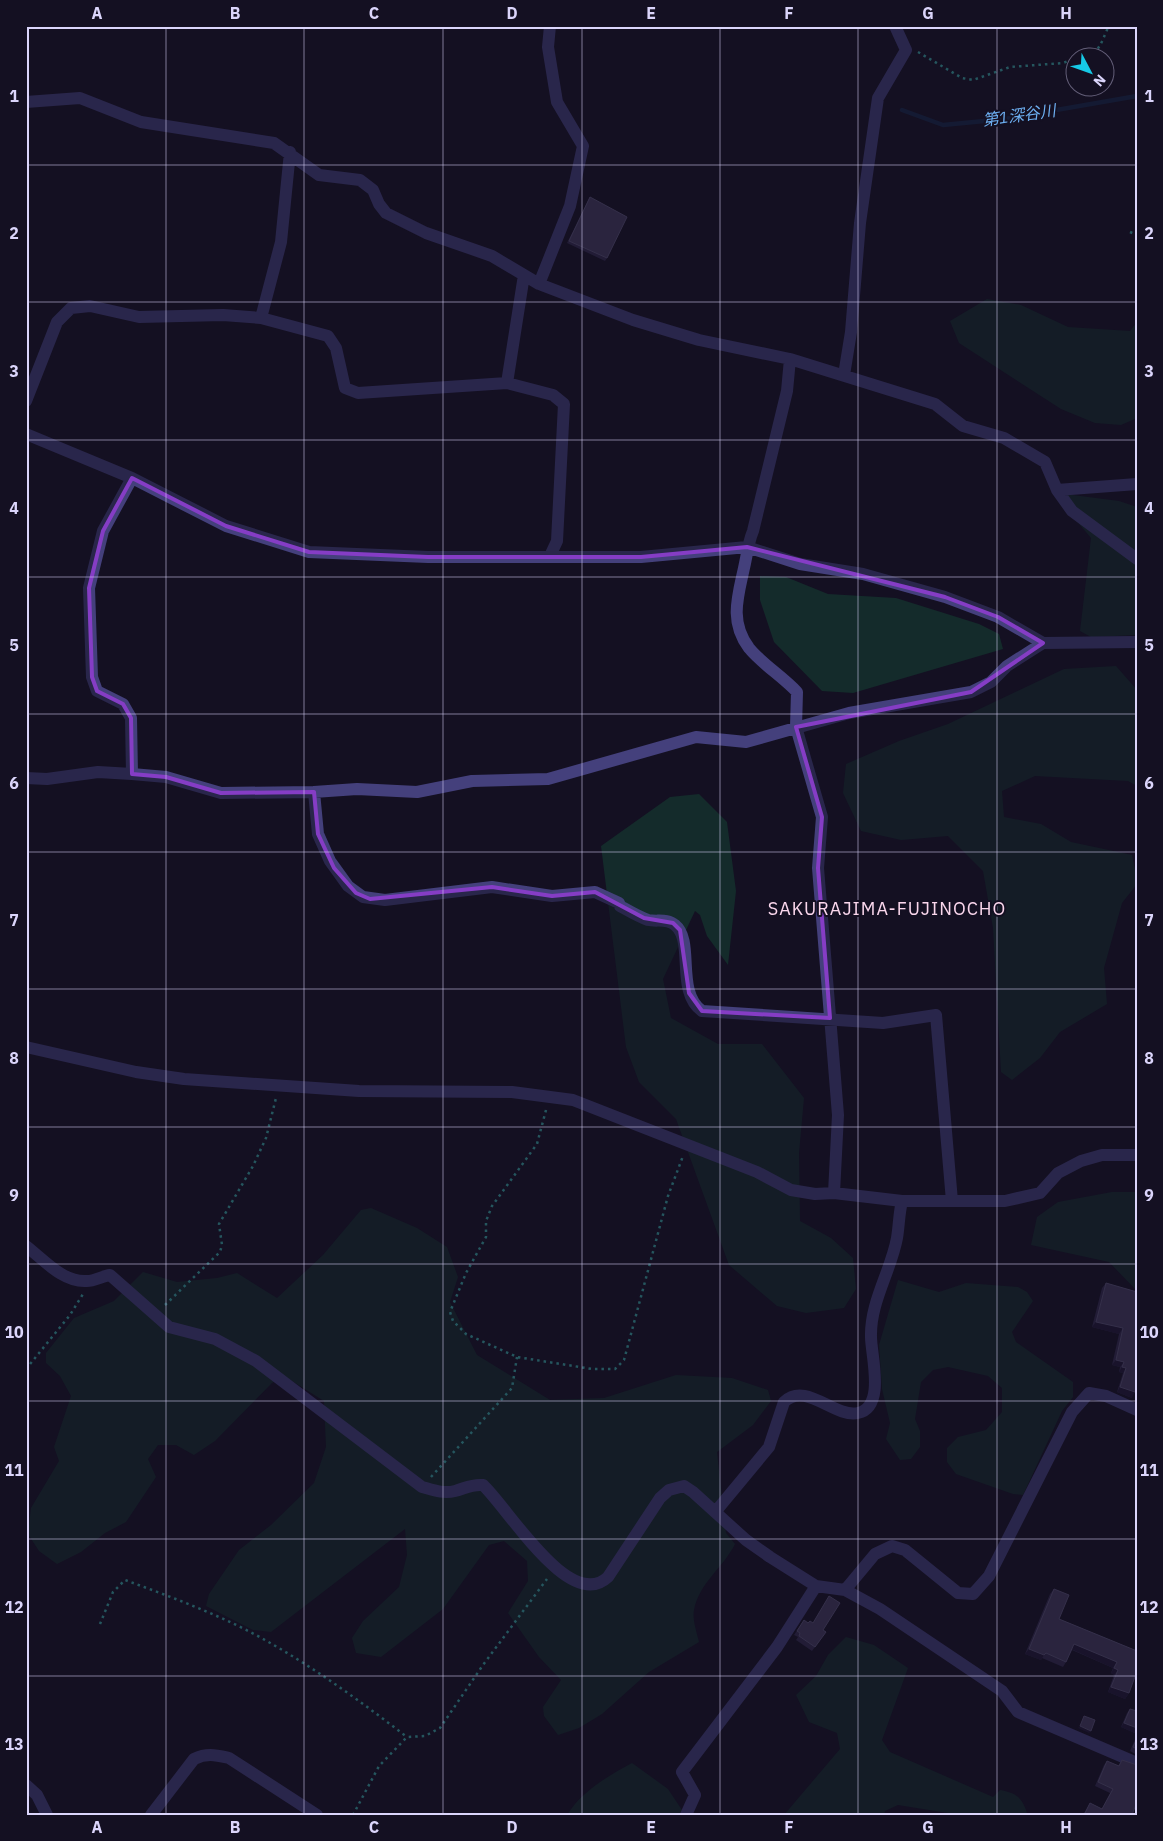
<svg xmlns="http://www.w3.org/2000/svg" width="1163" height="1841" font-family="'IBM Plex Sans','Noto Sans JP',sans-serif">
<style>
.green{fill:#142b2b}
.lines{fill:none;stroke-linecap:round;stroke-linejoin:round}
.stream{stroke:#152747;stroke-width:4.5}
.path{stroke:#3aaaa7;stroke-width:2.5;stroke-dasharray:2.5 4;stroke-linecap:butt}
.street{stroke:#44407c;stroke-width:12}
.wall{fill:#332b4e}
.shaded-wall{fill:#1f1835}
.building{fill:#453d61;stroke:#5c5579}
.marked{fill:none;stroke:#853dc5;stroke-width:4;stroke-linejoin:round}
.grid{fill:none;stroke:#dbd5fb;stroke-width:1;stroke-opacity:0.55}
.labels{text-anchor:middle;stroke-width:4;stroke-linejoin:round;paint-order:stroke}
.water-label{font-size:16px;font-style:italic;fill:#6daff1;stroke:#141022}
.quarter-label{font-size:18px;letter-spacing:1px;fill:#fbd7ed;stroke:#141022}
.neatline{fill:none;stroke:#dbd5fb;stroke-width:2}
.grid-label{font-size:16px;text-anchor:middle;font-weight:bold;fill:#dbd5fb}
</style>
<rect width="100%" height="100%" fill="#141022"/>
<!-- green -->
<path class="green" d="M987,299L1021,305L1068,327L1130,331L1137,322V418L1121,425L1095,423L1061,409L959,343L950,321Z
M1065,494L1119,501L1137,507V635L1091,637L1080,631L1091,538L1075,519Z
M760,576L786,577L828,594L896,598L979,624L999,634L1003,649L853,693L822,691L774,642L760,600Z
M1116,666L1137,690V786L1128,781L1035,776L1002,791L1004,817L1041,824L1071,842L1132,855L1137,880V884L1122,903L1104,968L1107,1004L1060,1032L1040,1058L1012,1080L1001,1072L993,928L983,871L948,836L901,840L861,831L843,793L846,764L899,741L948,724L1064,669Z
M699,794L727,822L736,891L728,965L707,936L700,915L695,911L663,979L671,1018L718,1044H762L804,1098L799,1153L800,1221L831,1238L853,1258L856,1289L844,1308L806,1313L777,1306L729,1265L676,1119L639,1082L626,1047L601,846L670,797Z
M1112,1192H1137V1291L1109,1262L1031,1245L1037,1217L1058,1202Z
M371,1208L417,1228L447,1247L458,1277L450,1302L477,1355L550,1400L604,1398L676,1375L732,1378L768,1390L771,1401L753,1425L717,1452L726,1533L735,1544C723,1568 699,1583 694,1610C692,1619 697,1633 699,1642L649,1672L602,1714L579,1728L558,1735L544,1716L543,1707L561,1680L539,1657L508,1613L528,1581L527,1561L504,1541L489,1545L443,1609L381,1657L356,1653L352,1638L363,1621L399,1587L407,1555L405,1529L271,1632L253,1630L206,1606L209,1594L239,1550L271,1525L314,1483L326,1447L324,1401L284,1376L272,1383L215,1441L194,1455L176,1445H158L148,1459L156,1477L126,1522L105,1533L81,1552L57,1564L39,1551L28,1534L31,1508L59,1461L54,1447L71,1396L60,1376L46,1363V1353L74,1318L114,1301L143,1272L177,1282L217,1278L237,1273L277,1298L323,1255L361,1210Z
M898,1280L939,1292L966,1283L1018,1287L1027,1292L1033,1301L1012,1332L1016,1342L1073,1382V1397L1062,1411L1023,1495L1013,1494L956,1474L947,1462V1448L958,1437L986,1430L1002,1412V1388L988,1376L948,1367L933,1370L921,1382L915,1419L920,1431V1447L911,1459L900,1460L886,1439L890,1423L882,1389L879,1345Z
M846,1637L874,1645L908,1668L882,1740L890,1752L993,1797L1000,1790C1016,1793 1022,1797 1027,1813L1030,1815H960L898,1805L885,1811L884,1815H784L840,1749L837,1733L809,1722L796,1695L816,1676L828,1655Z
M632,1763L668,1789L682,1810L679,1815H567C582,1791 608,1776 632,1763Z"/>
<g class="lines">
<!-- stream -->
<path class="stream" d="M902,110L943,125L1005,119L1137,96"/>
<!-- path -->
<path class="path" d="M918,52L962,78L973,80L1010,67L1063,63L1076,58
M1081,58C1102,52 1100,43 1109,26
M1130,232L1137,235
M546,1110L537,1144L492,1206L486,1221V1237L466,1273L450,1312L453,1321L466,1334L517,1357L592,1369H615L624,1360L668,1196L683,1156
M165,1305L220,1252L222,1245L219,1224L253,1166L266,1138L276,1098
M26,1369L70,1315L83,1294
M431,1477L512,1388L517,1357
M100,1624L113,1592L125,1580C174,1598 226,1617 272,1644C319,1671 364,1704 407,1737
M353,1815L379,1766L407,1737L425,1736L440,1728L483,1665L547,1579"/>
<!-- street -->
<path class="street" d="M26,102L80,98L141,122L274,143L319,175L360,180L373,190L379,204L386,213L426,233L492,256L539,284L633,320L699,340L790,359L935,404L963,426L1004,438L1045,462L1057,490L1072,511L1137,559
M539,284L570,206L583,146L557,102L548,47L550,26
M261,318L281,242L290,152
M790,359L787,391L753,531C748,543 747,555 744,568C738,596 729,622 749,648C762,664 782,676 797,692L796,727L822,817L818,868L838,1115L834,1193
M844,375L851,332L860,223L878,98L906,50L895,26
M507,383L524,275
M26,401L57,322L71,308L90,306L139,317L223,315L261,318L328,336L336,348L345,388L358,393L507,383L553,395L564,404L557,541L550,556
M26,434L132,478L226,526L309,552L428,557H641L747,547L800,564L863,574L945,597L998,617L1043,643L1137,642
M132,478L103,531L89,588L92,677L97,691L123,704L131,718L132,774
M1057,490L1137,484
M26,778L47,779L98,772L132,774L166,777L221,793L314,792L357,789L417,792L472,781L548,779L696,737L746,742L849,713L971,692L991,682L1007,666L1043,643
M314,792L318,834L330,861L348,886L363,897L385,900L492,887L552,896L595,892L619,903L620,906C629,911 639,917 648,920C657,922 667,918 675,925C695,941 675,992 702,1011L883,1023L936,1015L952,1201
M26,1047L136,1072L184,1079L359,1091L512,1092L573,1100L757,1172L791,1190L815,1194L834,1193L902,1201H1005L1040,1193L1058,1173L1081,1161L1102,1155H1137
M26,1246C43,1259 63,1283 87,1281C94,1281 103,1276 110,1275L169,1327L215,1339L256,1361L422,1487C433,1490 443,1494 455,1491C466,1488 471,1484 483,1485C508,1508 570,1613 608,1577L660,1498L669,1490L684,1486L693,1492L746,1540L770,1557L816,1586L845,1590L880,1609L1002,1691L1018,1712L1137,1763
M716,1511L769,1447L784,1402C806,1381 834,1418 858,1413C886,1407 871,1355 871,1337C870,1302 891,1271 897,1238C899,1226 899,1213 902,1201
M845,1590L875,1554L892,1546L905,1550L958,1593L973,1594L989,1576L1072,1412L1089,1393L1106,1396L1137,1410
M26,1785L37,1795L47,1815
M151,1815L194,1759C207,1753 215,1755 229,1758L317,1815
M686,1815L695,1795L682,1772L777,1647L816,1586"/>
</g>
<!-- wall -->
<path class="wall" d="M590,197L607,258L605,261L567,243Z
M1106,1283L1137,1292L1132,1398L1117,1392L1123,1373L1119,1372L1120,1367L1112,1365L1119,1334L1092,1327L1102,1288Z
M1054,1589L1059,1619L1137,1651L1129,1693L1125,1699L1108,1692L1114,1675L1111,1673L1113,1668L1072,1650L1066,1662L1063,1667L1042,1658L1041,1660L1025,1654L1050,1594Z
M804,1620L808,1623L826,1632L812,1651L796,1640L798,1637L794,1635Z
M1130,1709L1137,1711V1734L1121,1727L1127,1713Z
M1137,1735V1755L1130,1751Z
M1122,1760L1132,1815H1083L1090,1803L1102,1809L1110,1793L1095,1786L1104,1765L1107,1761L1118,1766Z"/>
<!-- shaded-wall -->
<path class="shaded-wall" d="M1096,1322L1123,1328L1119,1334L1092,1327Z
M1116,1360L1124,1362L1120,1367L1112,1365Z
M1122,1367L1126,1368L1123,1373L1119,1372Z
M1120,1387L1135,1392L1132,1398L1117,1392Z
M1074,1644L1117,1662L1113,1668L1071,1649Z
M1029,1649L1044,1655L1041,1660L1025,1654Z
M1114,1668L1118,1670L1114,1675L1111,1673Z
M1111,1687L1129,1693L1125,1699L1108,1692Z
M1124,1723L1137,1728V1734L1121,1727Z
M1080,1726L1091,1731L1089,1733L1078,1728Z"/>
<!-- building -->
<path class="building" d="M590,197L627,217L607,258L569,241Z
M1106,1283L1137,1292V1386L1135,1392L1120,1387L1126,1368L1122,1367L1124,1362L1116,1360L1123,1328L1096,1322Z
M1054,1589L1069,1595L1059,1619L1137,1651V1671L1129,1693L1111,1687L1118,1670L1114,1668L1117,1662L1074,1644L1066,1662L1046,1653L1044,1655L1029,1649Z
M829,1596L840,1603L823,1630L826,1632L815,1647L799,1636L800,1633L797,1631L804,1620L808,1623L810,1621L813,1623Z
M1130,1709L1137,1711V1728L1124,1723Z
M1084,1716L1095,1720L1091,1731L1080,1726Z
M1137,1738V1749L1133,1747Z
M1122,1760L1137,1765V1802L1132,1815H1084L1090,1803L1102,1809L1113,1789L1098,1782L1107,1761L1119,1766Z"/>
<!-- marked area -->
<path d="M0 0H1163V1841H0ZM132,478L226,526L309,552L428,557H641L747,547L945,597L998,617L1043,643L971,692L796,727L822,817L818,868L830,1018L702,1011L689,993L680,930L673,923L644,918L595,892L552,896L492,887L370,899L356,893L334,868L318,834L314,792L221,793L166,777L132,774L131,718L123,704L97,691L92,677L89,588L103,531Z" fill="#141022" fill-opacity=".55" fill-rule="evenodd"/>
<path class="marked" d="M132,478L226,526L309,552L428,557H641L747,547L945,597L998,617L1043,643L971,692L796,727L822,817L818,868L830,1018L702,1011L689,993L680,930L673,923L644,918L595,892L552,896L492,887L370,899L356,893L334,868L318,834L314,792L221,793L166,777L132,774L131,718L123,704L97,691L92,677L89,588L103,531Z"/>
<!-- grid -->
<path class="grid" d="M166,26V1815M304,26V1815M443,26V1815M582,26V1815M720,26V1815M858,26V1815M997,26V1815M26,165H1137M26,302H1137M26,440H1137M26,577H1137M26,714H1137M26,852H1137M26,989H1137M26,1127H1137M26,1264H1137M26,1401H1137M26,1539H1137M26,1676H1137"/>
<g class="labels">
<!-- water labels -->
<g class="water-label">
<text transform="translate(1019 115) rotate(-8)" y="6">第1深谷川</text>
</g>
<!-- quarter labels -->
<g class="quarter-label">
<text x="887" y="915">SAKURAJIMA-FUJINOCHO</text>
</g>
</g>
<!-- border -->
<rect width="1163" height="1841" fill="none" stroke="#141022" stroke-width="55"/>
<!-- north arrow -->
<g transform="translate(1090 72) rotate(131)"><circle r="24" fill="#141022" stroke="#645f79"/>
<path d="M0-4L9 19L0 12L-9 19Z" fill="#16c9e6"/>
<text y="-8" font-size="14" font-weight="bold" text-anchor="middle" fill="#dbd5fb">N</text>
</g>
<rect x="28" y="28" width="1108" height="1786" class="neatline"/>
<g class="grid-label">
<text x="97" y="19">A</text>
<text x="235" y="19">B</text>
<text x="374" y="19">C</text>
<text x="512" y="19">D</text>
<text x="651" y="19">E</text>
<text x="789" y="19">F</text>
<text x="928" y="19">G</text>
<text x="1066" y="19">H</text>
<text x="14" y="102">1</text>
<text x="1149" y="102">1</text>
<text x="14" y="239">2</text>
<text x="1149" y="239">2</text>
<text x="14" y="377">3</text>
<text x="1149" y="377">3</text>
<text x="14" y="514">4</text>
<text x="1149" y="514">4</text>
<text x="14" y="651">5</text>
<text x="1149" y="651">5</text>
<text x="14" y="789">6</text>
<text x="1149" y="789">6</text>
<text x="14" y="926">7</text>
<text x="1149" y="926">7</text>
<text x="14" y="1064">8</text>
<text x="1149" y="1064">8</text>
<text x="14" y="1201">9</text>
<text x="1149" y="1201">9</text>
<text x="14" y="1338">10</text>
<text x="1149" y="1338">10</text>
<text x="14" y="1476">11</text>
<text x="1149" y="1476">11</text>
<text x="14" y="1613">12</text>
<text x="1149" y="1613">12</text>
<text x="14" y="1750">13</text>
<text x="1149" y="1750">13</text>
<text x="97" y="1833">A</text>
<text x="235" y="1833">B</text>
<text x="374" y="1833">C</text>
<text x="512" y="1833">D</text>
<text x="651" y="1833">E</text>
<text x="789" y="1833">F</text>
<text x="928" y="1833">G</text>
<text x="1066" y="1833">H</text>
</g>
</svg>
